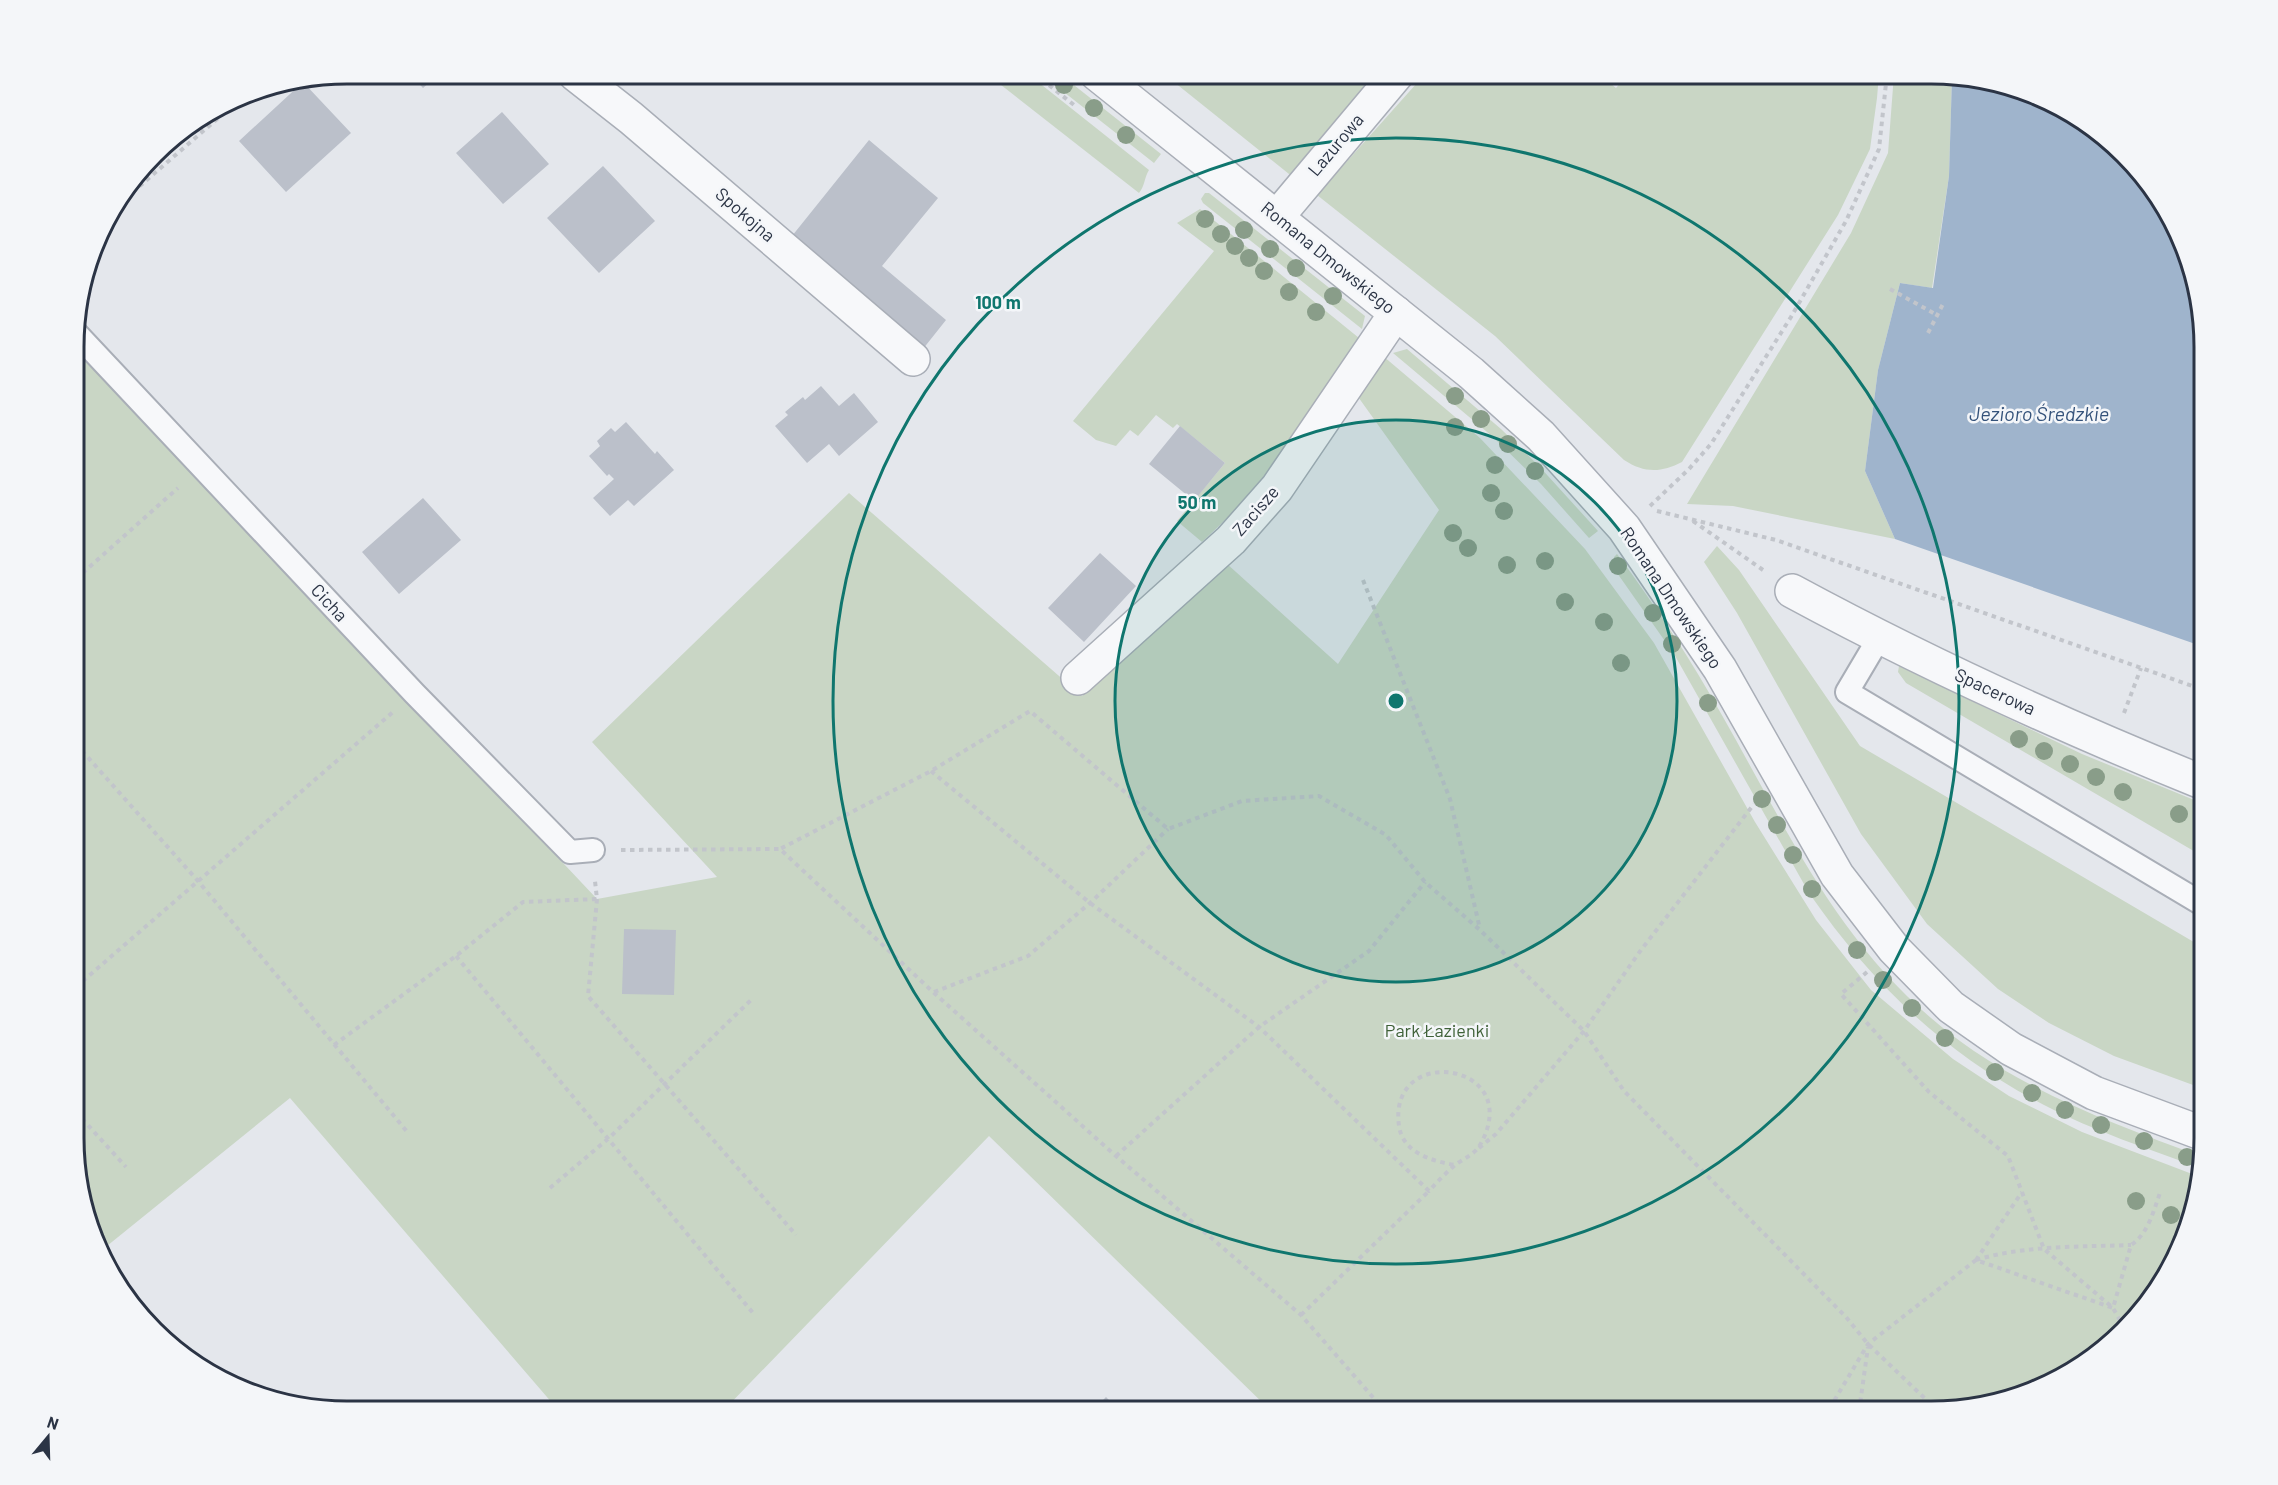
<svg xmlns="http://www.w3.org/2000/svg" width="2278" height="1485" font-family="Barlow,sans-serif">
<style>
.green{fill:#c9d6c5}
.water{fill:#9fb4cc}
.building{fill:#bbc0ca}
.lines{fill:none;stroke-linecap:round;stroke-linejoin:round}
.service-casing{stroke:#a9aeb7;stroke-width:26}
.minor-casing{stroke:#a9aeb7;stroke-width:36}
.tertiary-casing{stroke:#a9aeb7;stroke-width:36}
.path{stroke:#c2c5cb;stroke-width:4;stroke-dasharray:4.5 4.5;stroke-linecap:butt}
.service{stroke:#f7f8fa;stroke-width:22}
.minor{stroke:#f7f8fa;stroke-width:33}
.tertiary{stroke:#f7f8fa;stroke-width:33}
.tree{fill:#899d89}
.ring{fill:none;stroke:#0f766e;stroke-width:3}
.labels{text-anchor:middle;stroke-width:5;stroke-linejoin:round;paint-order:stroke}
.street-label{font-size:18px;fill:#2b3445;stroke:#f4f6f9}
.park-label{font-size:18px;fill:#3f6138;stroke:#f4f6f9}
.water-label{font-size:20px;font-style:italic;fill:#34527a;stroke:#f4f6f9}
.rim{fill:none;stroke:#2b3445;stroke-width:3}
.centre{fill:#0f766e;stroke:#f4f6f9;stroke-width:3}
.ring-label{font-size:18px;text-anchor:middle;font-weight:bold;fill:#0f766e;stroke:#f4f6f9;stroke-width:5;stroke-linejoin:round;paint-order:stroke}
</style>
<rect width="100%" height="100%" fill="#e4e7ec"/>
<!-- green -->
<path class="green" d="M987,74H1028L1149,170C1144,178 1145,186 1139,193Z
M1041,74H1060L1161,154L1154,163Z
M1164,74H1324L1327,75L1329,74H1376L1294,178Z
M1425,74H1599L1616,88L1628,74H1879L1877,98L1870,149L1838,215L1682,462C1661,473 1644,473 1624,460L1495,336L1317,195Z
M1894,74H1931L1952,77L1949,176L1932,288L1900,283L1878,370L1865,471L1895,539L1733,506L1687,504L1851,233L1888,153Z
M1205,193H1209L1365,316L1362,329L1203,203L1201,199Z
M1200,209L1359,338L1321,401L1268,479L1202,542L1177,521L1225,463L1177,424L1173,428L1156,415L1138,436L1130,430L1116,446L1096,440L1073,421L1214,251L1177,223Z
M76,346L597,899L717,877L592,742L849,493L1082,696L1226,563L1338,664L1439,510L1356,394L1383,356L1480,438L1585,549L1654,643L1755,822L1816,920L1871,990L1953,1059L2009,1096L2082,1132L2200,1177L2190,1225L2158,1290L2067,1375L1948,1411H1271L989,1136L723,1411H559L290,1098L102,1250L76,1173Z
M1407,349L1501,429L1538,465L1598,531L1589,538L1541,484L1493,437L1393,353Z
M1717,546L1739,570L1860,746L2204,948V1055L2200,1063L2204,1064V1089L2114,1056L2049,1023L1998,989L1927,924L1861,834L1737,613L1704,562Z
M1617,554C1656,606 1691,660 1723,717C1795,844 1848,965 1974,1051C2045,1099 2124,1128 2203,1157L2201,1168C2148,1149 2094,1131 2044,1105C1944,1053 1873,985 1809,893L1674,654L1615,570L1614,557Z
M1899,666L2082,754L2204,804V857L1906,683L1898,672Z"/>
<!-- water -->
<path class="water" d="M1952,77L2018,88L2083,120L2168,211L2204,330V647L1895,539L1865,471L1878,370L1900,283L1933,288L1949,176Z"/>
<!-- building -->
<path class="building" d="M410,74H439L423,88Z
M303,82L351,133L286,192L239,141Z
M502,112L549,164L503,204L456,153Z
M869,140L938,198L882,266L946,320L919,354L788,241Z
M603,166L655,221L599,273L547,218Z
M821,386L839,406L854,393L878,422L839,456L829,444L807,463L775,426L788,415L785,412L803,397L805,400Z
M626,422L655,454L657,451L674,470L634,506L628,500L610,516L593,498L614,479L609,474L607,476L589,456L600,446L597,441L611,428L615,432Z
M1180,426L1225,463L1194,501L1149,464Z
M423,498L461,540L399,594L362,552Z
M1100,553L1136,586L1084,642L1048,608Z
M624,929L676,930L674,995L622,994Z
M1106,1397L1120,1411H1092Z"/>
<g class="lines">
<defs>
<path id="service" d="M76,333L415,694L570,852L593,850
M1879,638L1847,692L2204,905"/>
<path id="minor" d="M575,74L631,118L913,359
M1277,217L1397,74
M1792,591C1925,663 2063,726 2204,783
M1078,678L1231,540L1277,488L1396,313"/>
<path id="tertiary" d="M1097,74L1471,373L1541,436L1624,528L1720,669L1837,875L1894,949L1951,1007L2011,1049L2094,1093L2204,1134"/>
</defs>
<!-- service casing -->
<use href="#service" class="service-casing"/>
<!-- minor casing -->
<use href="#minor" class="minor-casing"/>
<!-- tertiary casing -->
<use href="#tertiary" class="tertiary-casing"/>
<!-- path -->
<path class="path" d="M1035,74L1074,105
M1603,74L1616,84L1624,74
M119,204L246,94
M1890,289L1937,315
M1928,333L1944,302
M1650,506L1689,469L1711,444L1791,317L1846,221L1879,149L1887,74
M1657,511L1776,540L2204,690
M1693,521L1763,570
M76,579L178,488
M1363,580L1450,799L1480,929
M2124,713L2141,668
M76,744L198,881L409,1134
M931,771L1090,903L1259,1027L1429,1191C1437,1182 1446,1173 1455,1165C1463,1159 1475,1154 1480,1145C1527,1062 1387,1042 1399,1126C1403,1153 1432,1161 1455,1165
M621,850L780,849
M597,899L588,996L796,1235
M456,956L753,1313
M1867,972L1841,994L1929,1092L2008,1156L2044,1249L2113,1308L2122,1324
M76,987L393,712
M934,992L1028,956L1090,903L1168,829
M334,1045L456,956L523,902L597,899L595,881
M76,1112L126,1167
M1479,1148L1496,1134L1584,1031L1641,950L1754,804
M1116,1156L1259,1027L1369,951L1425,882
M550,1188L609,1138L753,998
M1976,1260C2025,1245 2081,1247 2131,1245
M1976,1260L2022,1192
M1301,1315L1429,1191
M1385,1411L1301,1315L1116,1156L933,992L780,849L931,771L1030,711L1168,829L1242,801L1319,796L1386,835L1425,882L1480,930L1584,1031L1624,1091L1846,1317L1868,1344L1938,1411
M1820,1411L1834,1401L1868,1344L1976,1260L2113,1308L2131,1245C2149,1233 2154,1209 2161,1190
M1859,1411L1868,1347"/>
<!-- service -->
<use href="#service" class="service"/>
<!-- minor -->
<use href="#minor" class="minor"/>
<!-- tertiary -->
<use href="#tertiary" class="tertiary"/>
</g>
<!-- trees -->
<g class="tree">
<circle cx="1064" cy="85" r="9"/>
<circle cx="1094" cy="108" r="9"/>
<circle cx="1126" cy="135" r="9"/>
<circle cx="1205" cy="219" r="9"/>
<circle cx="1244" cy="230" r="9"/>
<circle cx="1221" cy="234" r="9"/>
<circle cx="1235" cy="246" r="9"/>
<circle cx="1270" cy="249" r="9"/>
<circle cx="1249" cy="258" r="9"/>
<circle cx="1296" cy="268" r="9"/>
<circle cx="1264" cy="271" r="9"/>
<circle cx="1289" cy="292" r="9"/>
<circle cx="1333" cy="296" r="9"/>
<circle cx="1316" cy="312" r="9"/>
<circle cx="1455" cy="396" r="9"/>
<circle cx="1481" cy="419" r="9"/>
<circle cx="1455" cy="427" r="9"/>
<circle cx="1508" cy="444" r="9"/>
<circle cx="1495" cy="465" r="9"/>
<circle cx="1535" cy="471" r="9"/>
<circle cx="1491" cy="493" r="9"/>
<circle cx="1504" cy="511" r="9"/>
<circle cx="1453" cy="533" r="9"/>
<circle cx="1468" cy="548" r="9"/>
<circle cx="1545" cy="561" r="9"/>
<circle cx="1507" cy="565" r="9"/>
<circle cx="1618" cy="566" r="9"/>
<circle cx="1565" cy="602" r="9"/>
<circle cx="1653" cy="613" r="9"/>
<circle cx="1604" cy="622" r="9"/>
<circle cx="1672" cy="644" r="9"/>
<circle cx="1621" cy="663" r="9"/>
<circle cx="1708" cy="703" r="9"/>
<circle cx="2019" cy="739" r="9"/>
<circle cx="2044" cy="751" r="9"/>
<circle cx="2070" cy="764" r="9"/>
<circle cx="2096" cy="777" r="9"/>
<circle cx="2123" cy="792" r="9"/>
<circle cx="1762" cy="799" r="9"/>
<circle cx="2179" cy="814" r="9"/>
<circle cx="1777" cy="825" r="9"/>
<circle cx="1793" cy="855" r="9"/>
<circle cx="1812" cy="889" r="9"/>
<circle cx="1857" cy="950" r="9"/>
<circle cx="1883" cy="980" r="9"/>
<circle cx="1912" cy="1008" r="9"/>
<circle cx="1945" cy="1038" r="9"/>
<circle cx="1995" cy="1072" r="9"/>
<circle cx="2032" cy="1093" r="9"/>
<circle cx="2065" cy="1110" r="9"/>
<circle cx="2101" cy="1125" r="9"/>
<circle cx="2144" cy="1141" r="9"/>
<circle cx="2187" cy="1157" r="9"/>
<circle cx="2136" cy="1201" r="9"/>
<circle cx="2171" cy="1215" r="9"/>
</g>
<!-- distance rings -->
<circle cx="1396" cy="701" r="281" fill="#0f766e" fill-opacity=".12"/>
<g class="ring">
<circle cx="1396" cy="701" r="281"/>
<circle cx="1396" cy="701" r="563"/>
</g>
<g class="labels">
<!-- street labels -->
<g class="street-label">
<text transform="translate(1336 145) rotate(-50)" y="6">Lazurowa</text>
<text transform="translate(745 215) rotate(41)" y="6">Spokojna</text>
<text transform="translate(1328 258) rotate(39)" y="6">Romana Dmowskiego</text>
<text transform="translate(1256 511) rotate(-49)" y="6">Zacisze</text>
<text transform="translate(1671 598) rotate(56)" y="6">Romana Dmowskiego</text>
<text transform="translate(329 603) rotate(47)" y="6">Cicha</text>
<text transform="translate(1995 692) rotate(25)" y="6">Spacerowa</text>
</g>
<!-- park labels -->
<g class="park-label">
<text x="1437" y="1037">Park Łazienki</text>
</g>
<!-- water labels -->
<g class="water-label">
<text x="2039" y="421">Jezioro Średzkie</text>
</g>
</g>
<!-- crop -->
<path d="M0 0H2278V1485H0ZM347 84H1931A263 263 0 0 1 2194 347V1138A263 263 0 0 1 1931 1401H347A263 263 0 0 1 84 1138V347A263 263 0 0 1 347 84Z" fill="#f4f6f9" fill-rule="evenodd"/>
<path class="rim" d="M347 84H1931A263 263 0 0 1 2194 347V1138A263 263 0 0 1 1931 1401H347A263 263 0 0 1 84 1138V347A263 263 0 0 1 347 84Z"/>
<circle cx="1396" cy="701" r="9" class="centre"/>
<g class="ring-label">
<text x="998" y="309">100 m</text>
<text x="1197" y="509">50 m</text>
</g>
<!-- north arrow -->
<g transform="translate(48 1437) rotate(19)" stroke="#f4f6f9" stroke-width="4.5" paint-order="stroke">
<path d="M0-4.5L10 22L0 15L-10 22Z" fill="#2b3445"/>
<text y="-9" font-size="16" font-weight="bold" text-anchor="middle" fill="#2b3445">N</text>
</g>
</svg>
